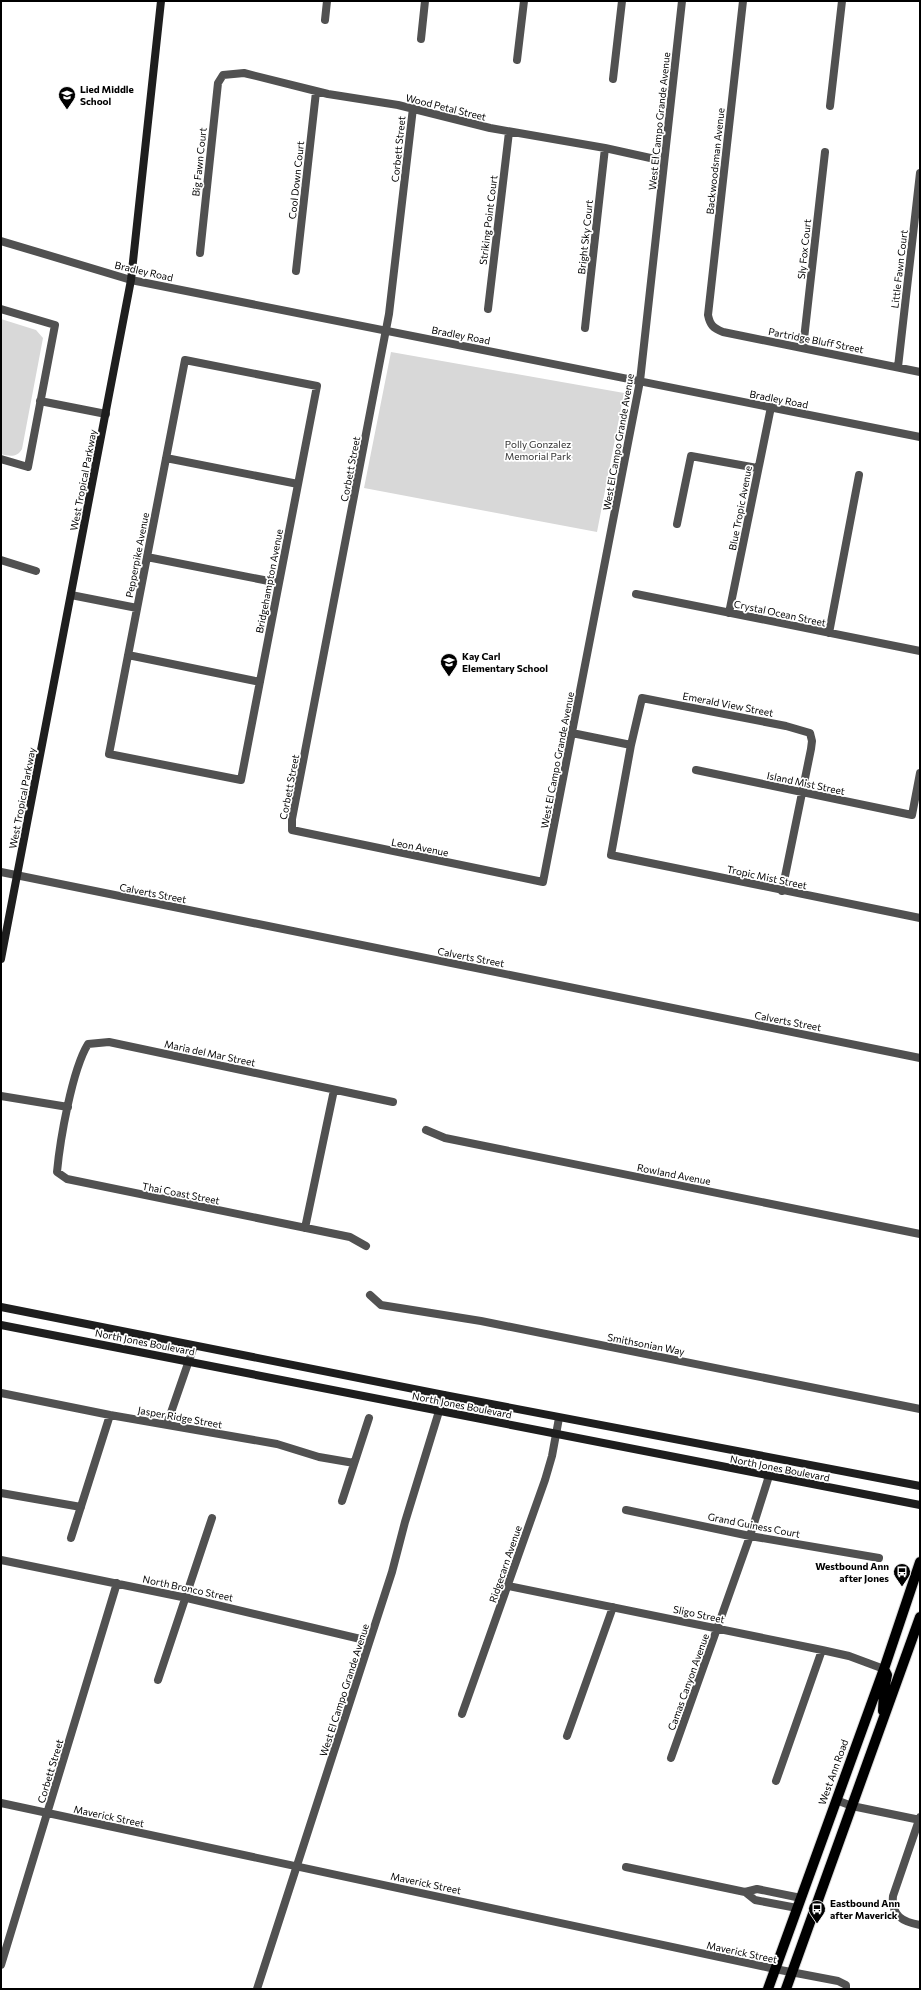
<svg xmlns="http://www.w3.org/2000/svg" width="921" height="1990" font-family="Commissioner,sans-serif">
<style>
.green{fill:#d8d8d8}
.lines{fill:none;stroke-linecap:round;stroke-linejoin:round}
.primary-casing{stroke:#dbdbdb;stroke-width:12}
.minor{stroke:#515151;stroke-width:8}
.tertiary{stroke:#515151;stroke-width:8}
.secondary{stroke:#1e1e1e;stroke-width:8}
.primary{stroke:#000;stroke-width:10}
.labels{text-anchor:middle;stroke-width:3.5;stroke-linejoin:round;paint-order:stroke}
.poi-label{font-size:10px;font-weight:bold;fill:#000;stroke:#fff;text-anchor:start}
.street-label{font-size:10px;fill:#000;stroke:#fff}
.park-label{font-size:10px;fill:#2f2f2f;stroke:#fff}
</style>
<rect width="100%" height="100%" fill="#fff"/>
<!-- green -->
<path class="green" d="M1,319L36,330L43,338L22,449C17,458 9,456 1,454Z
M391,352L624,393L597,532L364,488Z"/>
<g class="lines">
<defs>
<path id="primary" d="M883,1711L884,1690L887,1675L884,1669
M768,1989L884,1669L920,1562
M786,1989L920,1617"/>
</defs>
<!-- primary casing -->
<use href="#primary" class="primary-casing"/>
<!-- minor -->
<path class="minor" d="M743,1L708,315C710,325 713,328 723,332L920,372
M325,20L327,1
M421,39L425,1
M517,60L524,1
M613,79L622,1
M830,106L842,1
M413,108L389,314L292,819V830L543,882L640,381
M200,253L218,83L223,75L244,73L328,94L398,105L490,128L605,148L664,161
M296,271L316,92
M1,309L55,325L28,467L1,459
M488,309L509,132
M585,328L605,148
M803,348L825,152
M185,360L317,386L241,780L109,754Z
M898,367L920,173
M40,401L106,414
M166,458L298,484
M677,524L691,456L757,468
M147,557L279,583
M1,560L36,571
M636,594L920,651
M71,595L137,608
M729,613L771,407
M829,633L859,475
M128,655L260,682
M572,733L631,745
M696,770L912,815L920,773
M1,872L920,1058
M782,891L811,749L812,741L810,733L786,726L642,698L631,745L611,855L920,918
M1,1096L68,1107
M426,1130L445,1138L920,1234
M305,1228L334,1090
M366,1246L350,1237L67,1179L57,1172C60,1140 72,1070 88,1044L109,1042L393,1102
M370,1295L381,1305L481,1321L920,1409
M1,1393L110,1415L277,1444L319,1457L354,1463
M167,1424L194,1346
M1,1493L81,1507
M342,1501L369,1418
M626,1510L750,1536L879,1558
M71,1538L110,1415
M1,1560L187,1598L369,1641
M508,1586L822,1650L849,1656L884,1669
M158,1680L212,1518
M462,1714L545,1480L552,1456L559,1418
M567,1736L613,1607
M671,1758L750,1536L769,1476
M776,1781L822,1650
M836,1800L852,1806L920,1820
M1,1803L775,1969L838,1981L846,1985V1989
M920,1817L893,1896C891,1916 903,1922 920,1925
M626,1867L745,1892L755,1900L797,1908
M745,1892L757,1889L801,1898
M1,1965L117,1583"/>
<!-- tertiary -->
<path class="tertiary" d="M1,241L131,280L920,437
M640,381L682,1
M257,1989L392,1572L405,1522L444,1395"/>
<!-- secondary -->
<path class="secondary" d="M1,959L131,280L161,1
M1,1307L444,1395L920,1486
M1,1325L920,1505"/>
<!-- primary -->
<use href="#primary" class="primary"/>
</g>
<!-- icons -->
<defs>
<symbol id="school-pin" viewBox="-11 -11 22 30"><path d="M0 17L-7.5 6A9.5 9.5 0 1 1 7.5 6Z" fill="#000" stroke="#fff"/><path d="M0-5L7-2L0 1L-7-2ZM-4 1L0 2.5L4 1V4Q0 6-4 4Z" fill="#fff"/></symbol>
<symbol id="bus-pin" viewBox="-11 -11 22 30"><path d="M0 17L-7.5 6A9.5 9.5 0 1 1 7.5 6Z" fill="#000" stroke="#fff"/><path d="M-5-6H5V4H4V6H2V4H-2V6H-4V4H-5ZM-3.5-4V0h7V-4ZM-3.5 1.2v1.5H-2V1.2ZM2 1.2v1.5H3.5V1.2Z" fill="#fff"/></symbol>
</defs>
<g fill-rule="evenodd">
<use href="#school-pin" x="57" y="85" width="20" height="27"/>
<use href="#school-pin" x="439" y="652" width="20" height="27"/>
<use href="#bus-pin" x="892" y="1562" width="20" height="27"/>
<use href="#bus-pin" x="807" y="1899" width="20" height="27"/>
</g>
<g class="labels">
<!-- poi labels -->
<g class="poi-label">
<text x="80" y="93">Lied Middle<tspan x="80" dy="12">School</tspan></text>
<text x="462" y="660">Kay Carl<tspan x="462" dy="12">Elementary School</tspan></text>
<text x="889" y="1570" text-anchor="end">Westbound Ann<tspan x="889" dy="12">after Jones</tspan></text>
<text x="830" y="1907">Eastbound Ann<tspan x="830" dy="12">after Maverick</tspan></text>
</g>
<!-- street labels -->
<g class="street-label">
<text transform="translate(446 107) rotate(14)" y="4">Wood Petal Street</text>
<text transform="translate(659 121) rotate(-84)" y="4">West El Campo Grande Avenue</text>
<text transform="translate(398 149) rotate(-84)" y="4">Corbett Street</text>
<text transform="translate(715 161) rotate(-84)" y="4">Backwoodsman Avenue</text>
<text transform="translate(199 162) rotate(-84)" y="4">Big Fawn Court</text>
<text transform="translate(296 180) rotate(-84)" y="4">Cool Down Court</text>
<text transform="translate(488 220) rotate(-83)" y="4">Striking Point Court</text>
<text transform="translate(585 237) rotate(-84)" y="4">Bright Sky Court</text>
<text transform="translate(804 249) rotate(-84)" y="4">Sly Fox Court</text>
<text transform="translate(899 269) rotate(-83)" y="4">Little Fawn Court</text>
<text transform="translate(144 271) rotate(13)" y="4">Bradley Road</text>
<text transform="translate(461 335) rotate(11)" y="4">Bradley Road</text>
<text transform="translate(816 340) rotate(11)" y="4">Partridge Bluff Street</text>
<text transform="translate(779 399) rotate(11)" y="4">Bradley Road</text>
<text transform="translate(618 442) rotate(-80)" y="4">West El Campo Grande Avenue</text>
<text transform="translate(350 469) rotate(-79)" y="4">Corbett Street</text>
<text transform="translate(83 480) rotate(-79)" y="4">West Tropical Parkway</text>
<text transform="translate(740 508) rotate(-79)" y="4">Blue Tropic Avenue</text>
<text transform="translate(137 555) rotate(-79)" y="4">Pepperpike Avenue</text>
<text transform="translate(269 581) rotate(-79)" y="4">Bridgehampton Avenue</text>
<text transform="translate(780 613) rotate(12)" y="4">Crystal Ocean Street</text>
<text transform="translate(728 704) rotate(11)" y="4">Emerald View Street</text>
<text transform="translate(557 760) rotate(-79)" y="4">West El Campo Grande Avenue</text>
<text transform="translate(806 783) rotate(12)" y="4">Island Mist Street</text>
<text transform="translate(289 787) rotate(-79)" y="4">Corbett Street</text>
<text transform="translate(22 798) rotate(-79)" y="4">West Tropical Parkway</text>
<text transform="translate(420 847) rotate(11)" y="4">Leon Avenue</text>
<text transform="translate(767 877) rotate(12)" y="4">Tropic Mist Street</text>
<text transform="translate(153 893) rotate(11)" y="4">Calverts Street</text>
<text transform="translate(471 957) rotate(11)" y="4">Calverts Street</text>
<text transform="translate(788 1021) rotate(11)" y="4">Calverts Street</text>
<text transform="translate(210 1053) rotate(12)" y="4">Maria del Mar Street</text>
<text transform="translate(674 1174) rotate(11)" y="4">Rowland Avenue</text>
<text transform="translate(181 1193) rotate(11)" y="4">Thai Coast Street</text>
<text transform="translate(145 1342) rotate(11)" y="4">North Jones Boulevard</text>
<text transform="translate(646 1344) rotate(11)" y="4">Smithsonian Way</text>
<text transform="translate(462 1405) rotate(11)" y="4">North Jones Boulevard</text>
<text transform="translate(180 1417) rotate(10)" y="4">Jasper Ridge Street</text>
<text transform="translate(780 1468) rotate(11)" y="4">North Jones Boulevard</text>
<text transform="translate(754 1525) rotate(11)" y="4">Grand Guiness Court</text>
<text transform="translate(505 1564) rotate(-71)" y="4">Ridgecarn Avenue</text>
<text transform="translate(188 1588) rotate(12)" y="4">North Bronco Street</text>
<text transform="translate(699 1614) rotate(12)" y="4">Sligo Street</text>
<text transform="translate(688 1682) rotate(-70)" y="4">Camas Canyon Avenue</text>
<text transform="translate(344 1690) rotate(-72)" y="4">West El Campo Grande Avenue</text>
<text transform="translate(50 1771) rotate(-73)" y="4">Corbett Street</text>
<text transform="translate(833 1772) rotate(-70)" y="4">West Ann Road</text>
<text transform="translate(109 1816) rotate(12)" y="4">Maverick Street</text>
<text transform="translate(426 1883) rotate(12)" y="4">Maverick Street</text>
<text transform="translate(742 1952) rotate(12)" y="4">Maverick Street</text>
</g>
<!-- park labels -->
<g class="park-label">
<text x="538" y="448">Polly Gonzalez<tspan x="538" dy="12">Memorial Park</tspan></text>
</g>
</g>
<!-- border -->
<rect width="921" height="1990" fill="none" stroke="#000000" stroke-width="4"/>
</svg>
